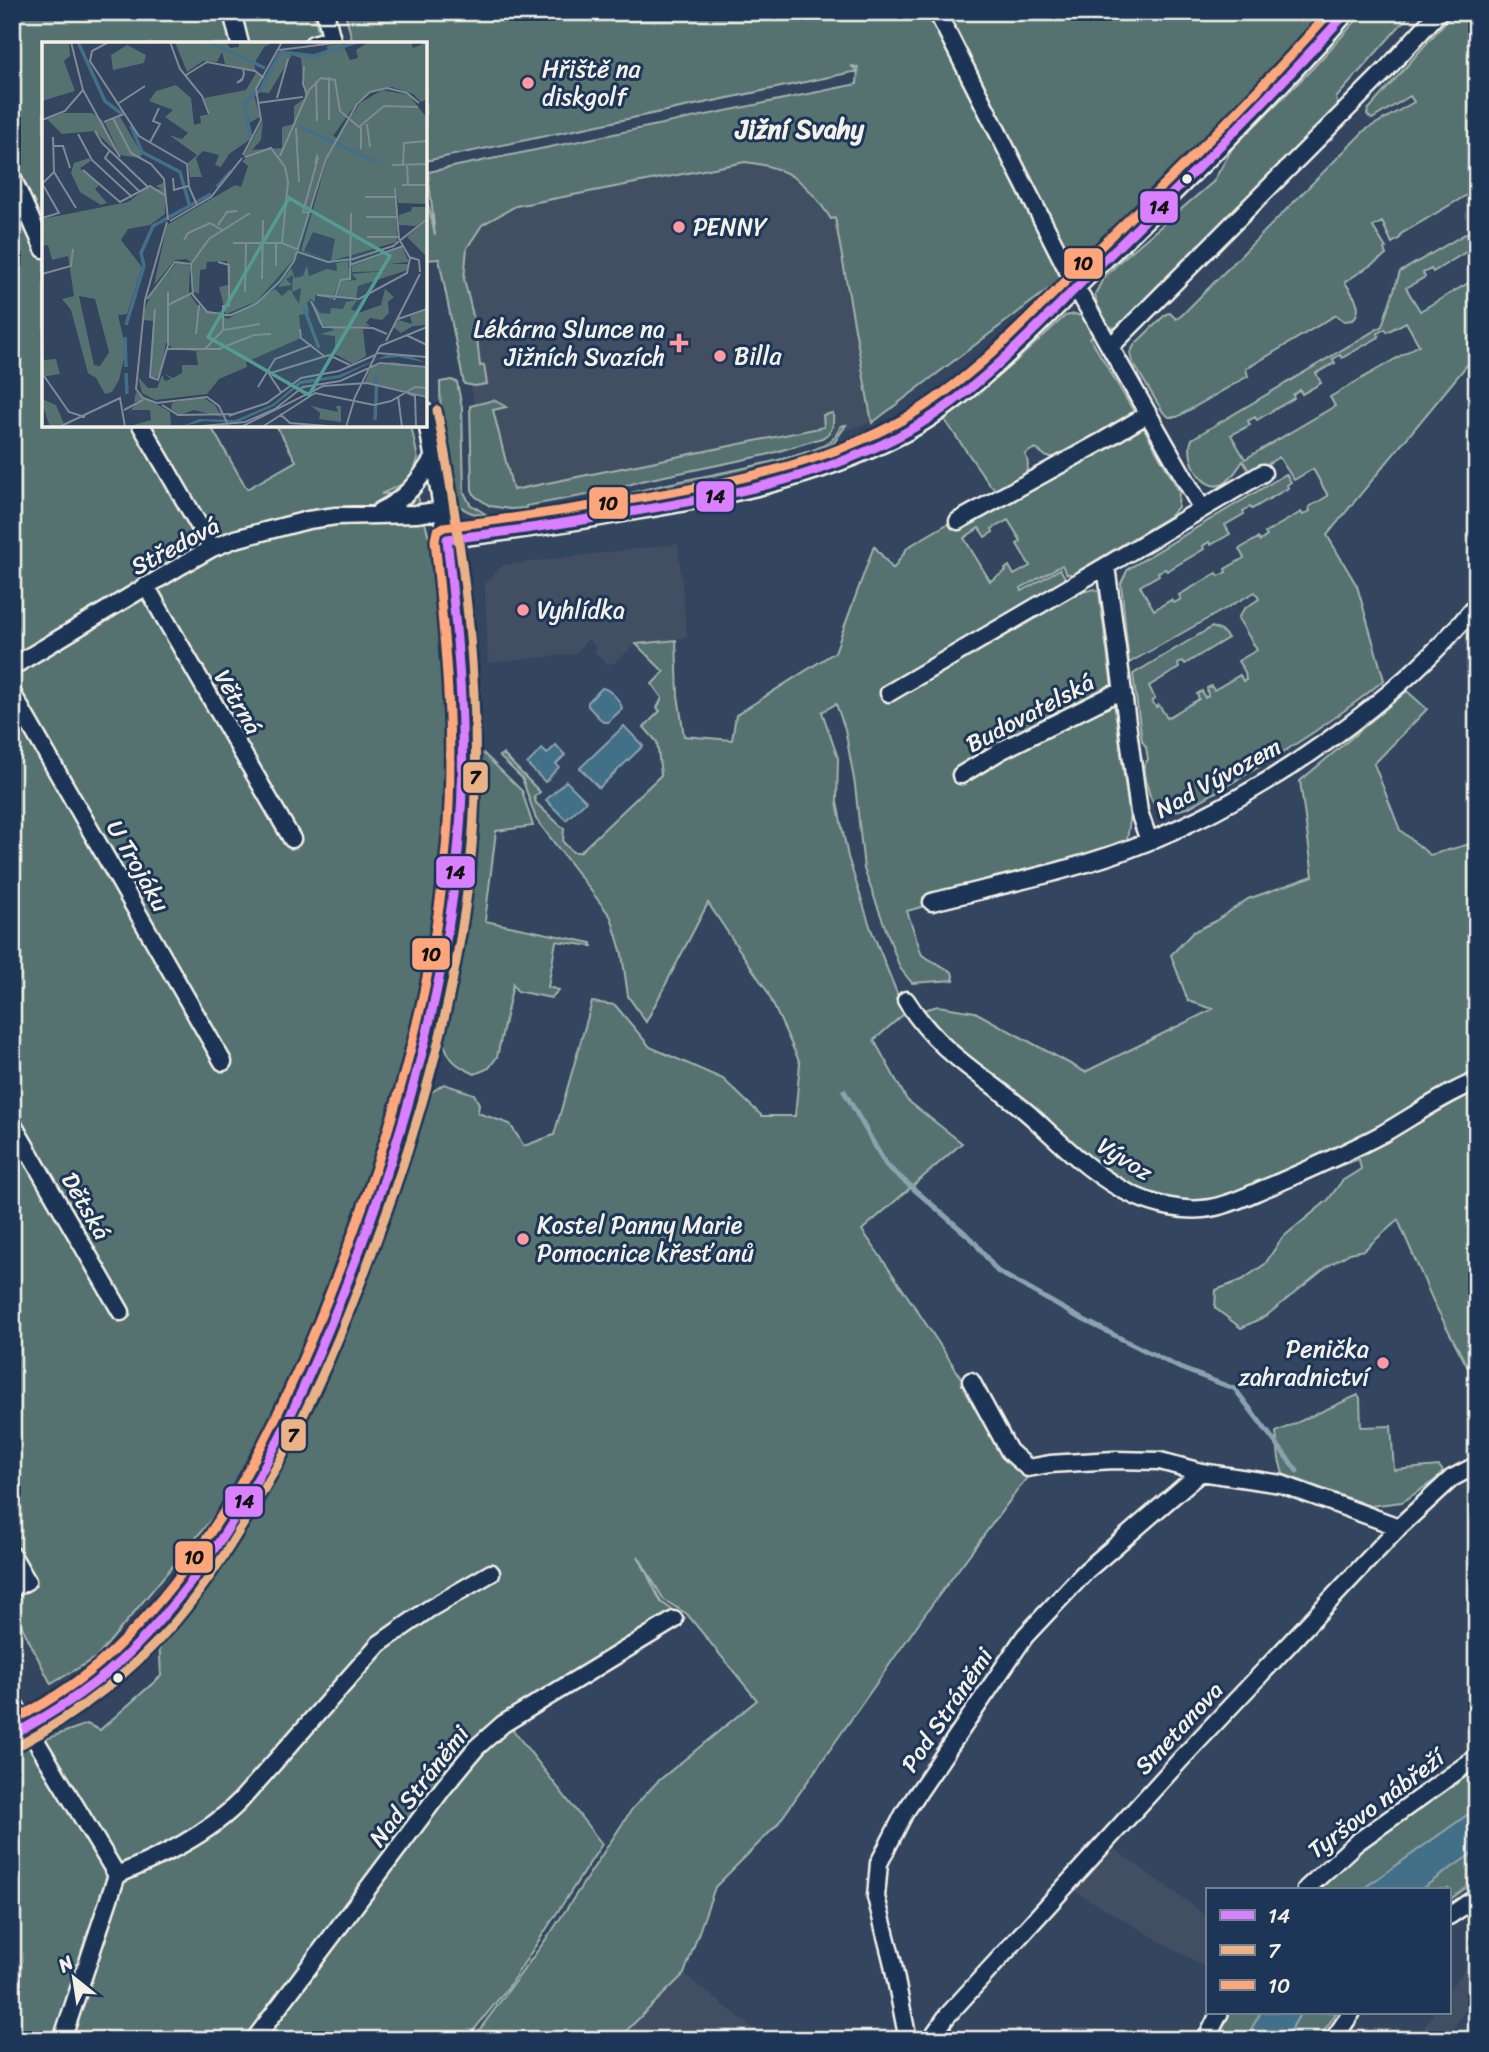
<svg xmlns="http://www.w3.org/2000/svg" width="1489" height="2052" font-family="Sriracha,sans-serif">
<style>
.built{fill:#425064}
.green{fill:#557270;stroke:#a4b2ac;stroke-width:2;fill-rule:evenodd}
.water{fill:#436f88;stroke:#8aa3ae;stroke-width:2}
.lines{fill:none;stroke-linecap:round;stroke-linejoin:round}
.stream{stroke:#8aa3ae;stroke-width:5}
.minor-casing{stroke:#f4f1e8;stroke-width:21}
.minor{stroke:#1d3557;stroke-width:16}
.bus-1-casing{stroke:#1d3557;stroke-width:14}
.bus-2-casing{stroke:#1d3557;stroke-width:14}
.bus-3-casing{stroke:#1d3557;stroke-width:14}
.bus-1{stroke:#d880ff;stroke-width:9}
.bus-2{stroke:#ebb288;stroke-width:9}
.bus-3{stroke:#fea67b;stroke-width:9}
.poi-dot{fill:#ff9aa2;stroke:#1d3557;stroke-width:2.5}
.bus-dot{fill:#f4f1e8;stroke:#1d3557;stroke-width:2.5}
.labels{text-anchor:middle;stroke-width:6;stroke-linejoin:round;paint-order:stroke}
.poi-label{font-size:24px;fill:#f4f1e8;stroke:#1d3557;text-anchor:start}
.street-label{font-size:24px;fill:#f4f1e8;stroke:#1d3557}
.neighbourhood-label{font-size:26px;font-weight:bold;fill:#f4f1e8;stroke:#1d3557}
.inset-river{fill:none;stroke:#436f88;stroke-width:3.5}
.inset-road{fill:none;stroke:#808a96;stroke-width:2}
.view{fill:#549b93;fill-opacity:0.15;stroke:#549b93;stroke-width:3.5}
.inset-edge{fill:none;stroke:#f4f1e8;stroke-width:3.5}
.line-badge{stroke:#1d3557;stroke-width:2.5}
.pale-badge-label{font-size:19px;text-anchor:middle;font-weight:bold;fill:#111}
</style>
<rect width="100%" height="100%" fill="#33455f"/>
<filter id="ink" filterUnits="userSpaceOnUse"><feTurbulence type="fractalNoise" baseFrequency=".0143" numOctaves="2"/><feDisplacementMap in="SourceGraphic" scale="14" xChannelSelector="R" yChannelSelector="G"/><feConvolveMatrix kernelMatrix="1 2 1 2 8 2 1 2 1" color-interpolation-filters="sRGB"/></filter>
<g filter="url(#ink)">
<!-- built -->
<path class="built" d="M850,122L873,421L814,442L504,501L486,467L437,205Z
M678,544L687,637L636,644L614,663L607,664L594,651L596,648L588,639L574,654L488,663L485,584L503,565Z
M1113,1848L1207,1916V1968L1076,1892Z
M1477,1954V1994L1445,2040H1416L1434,2012H1449V1990Z
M684,1974L768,2040H617Z"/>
<!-- green -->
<path class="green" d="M12,12H313L322,44H44V425H221L213,430L247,489L296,461L276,425H411L418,459L412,480L381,494L417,493L438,571L447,650L449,747L444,845L437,919L419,1012L376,1155L311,1338L239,1486L97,1657L51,1684L12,1607Z
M345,12H838V21L840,12H1328L1079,266L872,423L835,218L831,219C807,182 790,167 745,162L516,206L482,225L467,248L464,279L476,328L480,366L484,365L487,384L475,386L464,384L439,259L425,260V191L435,235L428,172L857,84L858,67L851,66L858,71L425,161V44H353Z
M1364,12H1412L1336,98L1339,109L1124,326L1113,328L1108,325L1098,312L1095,294L1103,279L1120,261L1213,182L1233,147L1310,71Z
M1454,12H1477V189L1401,234L1400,238L1392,243L1382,222L1373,227L1386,248L1384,249L1386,255L1345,282C1352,295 1365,306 1353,320L1344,321L1336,315L1246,369L1248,376L1177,417H1169L1163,412L1132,361L1130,353L1135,344L1166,314L1170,313L1176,319L1181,316L1365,130L1414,102L1410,96L1372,119L1367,115L1368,110Z
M1477,227V244L1468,247L1469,250L1433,272L1431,269L1423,273L1425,277L1406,288L1420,311L1477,278V356L1467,365L1327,535L1357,586L1384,680C1323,730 1258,769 1189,807C1149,822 1149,795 1144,766L1148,759L1146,747L1142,741L1133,674L1212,627L1222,631L1228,638L1185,664L1183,661L1178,664L1179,668L1149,686L1155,699L1152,701L1156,707L1159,705L1167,718L1199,699L1197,694L1202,691L1205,698L1208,696L1207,688L1211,686L1214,690L1240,675L1243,681L1246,680L1245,672L1238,661L1257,650L1238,618L1244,609L1259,599L1255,592L1129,663L1121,583L1128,569L1286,474L1291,482L1287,485L1288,488L1252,509L1250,507L1243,511L1244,514L1225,525L1230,534L1211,545L1209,542L1203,546L1204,549L1167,571L1165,569L1158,572L1159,575L1140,586L1154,610L1171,600L1174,603L1181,599L1179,595L1217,573L1219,576L1226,572L1225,569L1244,558L1239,549L1258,538L1260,541L1267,536L1265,533L1301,512L1303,515L1310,511L1309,507L1328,496L1313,469L1294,480L1279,457L1251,474L1243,461C1238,468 1232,478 1225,483C1203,496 1184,457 1192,439L1382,326L1400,272ZM1406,322L1419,345L1330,397L1335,406L1245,459L1231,435L1250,425L1248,421L1255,417L1257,420L1294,398L1293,395L1300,390L1302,394L1321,383L1316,373L1335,363L1333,359L1340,355L1342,358L1379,337L1378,333L1385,329L1387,332Z
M1075,314L1083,317L1094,335L1090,338L1136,415L1060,457H1047L1035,448L1025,454C1035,473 1016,488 997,490L990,485L944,419L1014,363L1065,316Z
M451,380L457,382L462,408L464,492L470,504L487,515C473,515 461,511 454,498C442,478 440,407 440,382Z
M494,400L506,407L493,410L513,490L824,427L823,415L833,413C834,425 833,432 822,438L766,455L641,481L609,491L526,506V508L510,509L490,506L475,496L472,490L470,406Z
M1141,423L1179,491L1178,507L1170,516L1073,574H1067L1062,565L1021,588L1022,591L1060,569L1075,594L1095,589L1099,592L1130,820L1127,840L1120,852L907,911L922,955L952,972L954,980L912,983L900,968L864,869L855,785L845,729L836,704L822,712L838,758L837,802L848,857L871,929L905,1013L874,1040L907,1100L962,1143L862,1230C915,1306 966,1383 1014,1462L1017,1471L1034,1468L925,1614L777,1825L715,1887L684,1974L617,2040H472L552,1931L632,1809L657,1782L757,1700L687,1614L664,1600L638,1556L661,1602L685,1618L509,1725L602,1844L509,1986L466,2040H12V1751L87,1724L100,1730L161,1676L159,1638L243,1529L304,1416L354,1301L422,1104L432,1092L444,1084L474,1094L479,1104L478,1113L510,1124L524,1146L554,1135L592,1002L615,1005L650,1047L723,1079L762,1116H795L800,1063L767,991L708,903L646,1022L628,996L622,954L611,917L536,819L522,778L499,756L503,754L540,792L534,797L536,803L564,829L563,842L573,852H580L661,775L657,742L644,727L660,711L657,708L662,698L652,684L664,672L636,644L676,640L678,695L684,736L732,740L736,715L835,652L874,546L893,569L908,547L949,523L956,526ZM1008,520L1021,541L1017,544L1030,566L1014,575L1009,566L1005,569L1006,571L990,581L964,538L979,528L985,537L993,532L992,529Z
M846,425L834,443L814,453L770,466L617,497C671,480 727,474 782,459C797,455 814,451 828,443C834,439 838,433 841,426Z
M1407,691L1427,709L1374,764L1400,830L1430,855L1477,842V1385L1434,1303L1398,1220L1364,1250L1350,1253L1328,1266L1266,1316L1241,1328L1215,1308L1216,1290L1242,1280L1265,1264L1282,1238L1328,1200L1342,1181L1361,1169L1359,1159L1322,1172V1158L1223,1200L1184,1202L1137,1190L1074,1145L1023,1099L949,1042L923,1010L938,1006L975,1012L1085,1072L1213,1009L1188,1001L1171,955L1193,932L1214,922L1248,899L1313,876L1300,781Z
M483,753L522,791L533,826L496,831L485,921L592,943V946L556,941L548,987L559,990L551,998L517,991L513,984L497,1057L489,1068L475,1074C454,1065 448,1059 442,1037L467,896L478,757Z
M1358,1395L1360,1398L1361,1427L1391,1426L1394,1470L1439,1466L1443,1471L1437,1479L1402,1502L1370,1506L1283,1474L1279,1459L1276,1432Z
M1477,1768V1808L1363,1889H1318L1357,1854Z
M1477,1850V1880L1449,1900V1889H1421Z
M1229,2012H1261L1245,2040H1215Z
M1301,2012H1337L1318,2040H1285Z"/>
<!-- water -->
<path class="water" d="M602,688C610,689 621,701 622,709L608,722H603L588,706V702Z
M624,726L643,746L599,788L580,768Z
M556,745L565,755L556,764L559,767L545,782L527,764L542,749L547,754Z
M566,781L586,801L566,820L546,800Z
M1477,1808V1850L1421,1889H1363Z
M1261,2012H1301L1285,2040H1245Z"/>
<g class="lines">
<!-- stream -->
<path class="stream" d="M844,1091L886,1165L973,1240L997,1271L1078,1317L1180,1368L1235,1389L1297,1471"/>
<defs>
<path id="minor" d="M232,12L240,44
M325,12L333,44
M937,12L1076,287L1202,509L1106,566L1139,812L1149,841
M313,44L331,39
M12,177L44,249
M1110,347L1385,71L1439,12
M141,425L212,548
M1202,509L1263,473
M380,511C406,499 419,481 434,457
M958,521L1101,442L1148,414
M447,539C510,532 573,522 635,511C725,496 815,479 897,437C966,402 1021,341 1076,288C1168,198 1262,109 1347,12
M146,586L292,839
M12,667L182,565L212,548L235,539L308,520L336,516L416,514L443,510
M12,693L223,1062
M889,693L1106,566
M961,775L1002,750L1112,695L1122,693
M932,902C1004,884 1078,870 1147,842C1263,795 1398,702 1477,604
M906,1000C940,1055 983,1074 1030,1115C1062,1144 1095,1178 1135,1196C1155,1205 1181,1211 1203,1209C1227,1207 1250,1194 1273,1185C1310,1169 1348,1152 1384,1133C1415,1115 1443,1095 1477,1081
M12,1123L121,1312
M971,1381L1009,1451L1028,1468L1050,1464L1114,1460L1160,1461L1201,1472L1281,1484L1399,1527
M12,1555L27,1581L12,1589
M12,1701L117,1875L62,2040
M12,1735C89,1697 154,1636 203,1566C218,1544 232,1520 245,1497C267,1459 290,1420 308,1380C328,1338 344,1294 360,1250C415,1102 459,944 463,785C466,660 449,534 425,412
M117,1875C160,1857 208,1835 241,1800L379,1644L429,1609L491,1573
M1306,1889L1356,1843L1477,1757
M1449,1916L1477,1897
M254,2040L444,1787L477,1747L503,1724L674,1620
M908,2040L892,1960L876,1897L879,1863L905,1812L1025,1636L1086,1571L1201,1472
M930,2040L947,2016L1183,1757L1399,1527L1452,1478L1477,1465
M1206,2040L1220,2012
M1333,2040L1352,2012"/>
</defs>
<!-- minor casing -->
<use href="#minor" class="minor-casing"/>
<!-- minor -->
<use href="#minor" class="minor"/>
<defs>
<path id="bus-1" d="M447,539C510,532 573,522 636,511C725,496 815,479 897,437C973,398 1031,332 1091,273C1179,188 1265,103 1347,12
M12,1735C56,1712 97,1685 132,1650C234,1547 299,1409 350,1275C404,1135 446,990 459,840C468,740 458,639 447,539"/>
<path id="bus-2" d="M18,1746C77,1714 130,1674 175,1622C209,1582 235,1538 262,1493C313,1405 349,1317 383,1222C427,1101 461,975 472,846C484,700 464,553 437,410"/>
<path id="bus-3" d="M12,1721C53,1700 92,1673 124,1640C226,1537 290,1399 341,1265C394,1128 435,984 447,837C455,738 445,639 435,540L437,531L444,527C510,519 575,509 640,498C726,483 814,466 891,426C966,387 1024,322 1083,264C1167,182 1252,100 1330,12"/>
</defs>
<!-- bus-1 casing -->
<use href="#bus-1" class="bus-1-casing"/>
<!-- bus-2 casing -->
<use href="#bus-2" class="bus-2-casing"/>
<!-- bus-3 casing -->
<use href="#bus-3" class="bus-3-casing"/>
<!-- bus-1 -->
<use href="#bus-1" class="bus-1"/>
<!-- bus-2 -->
<use href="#bus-2" class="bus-2"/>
<!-- bus-3 -->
<use href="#bus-3" class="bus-3"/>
</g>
</g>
<!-- markers -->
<g class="poi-dot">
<circle cx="528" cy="83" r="7"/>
<circle cx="679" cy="227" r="7"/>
<path d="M675.5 332.5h7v7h7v7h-7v7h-7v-7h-7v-7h7z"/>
<circle cx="720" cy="356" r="7"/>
<circle cx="523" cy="610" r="7"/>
<circle cx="523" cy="1239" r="7"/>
<circle cx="1383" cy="1363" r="7"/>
</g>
<g class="bus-dot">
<circle cx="1187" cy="179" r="6"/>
<circle cx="118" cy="1678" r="6"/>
</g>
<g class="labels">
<!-- poi labels -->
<g class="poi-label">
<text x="542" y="77">Hřiště na<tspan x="542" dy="28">diskgolf</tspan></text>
<text x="693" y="235">PENNY</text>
<text x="665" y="337" text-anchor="end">Lékárna Slunce na<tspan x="665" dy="28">Jižních Svazích</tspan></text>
<text x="734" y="364">Billa</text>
<text x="537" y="618">Vyhlídka</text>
<text x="537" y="1233">Kostel Panny Marie<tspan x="537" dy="28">Pomocnice křesťanů</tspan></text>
<text x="1369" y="1357" text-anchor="end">Penička<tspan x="1369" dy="28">zahradnictví</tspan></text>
</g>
<!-- street labels -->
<g class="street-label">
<text transform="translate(175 546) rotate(-28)" y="8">Středová</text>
<text transform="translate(238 702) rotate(60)" y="8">Větrná</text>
<text transform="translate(1030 713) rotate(-28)" y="8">Budovatelská</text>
<text transform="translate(1218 778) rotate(-29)" y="8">Nad Vývozem</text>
<text transform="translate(138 866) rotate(60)" y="8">U Trojáku</text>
<text transform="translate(1125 1159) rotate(32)" y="8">Vývoz</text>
<text transform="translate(86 1206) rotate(60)" y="8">Dětská</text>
<text transform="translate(947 1710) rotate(-56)" y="8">Pod Stráněmi</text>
<text transform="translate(1179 1728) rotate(-47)" y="8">Smetanova</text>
<text transform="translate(419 1786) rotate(-52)" y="8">Nad Stráněmi</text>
<text transform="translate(1376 1804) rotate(-37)" y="8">Tyršovo nábřeží</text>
</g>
<!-- neighbourhood labels -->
<g class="neighbourhood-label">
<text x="800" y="138">Jižní Svahy</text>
</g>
</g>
<!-- overview -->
<g transform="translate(42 42)">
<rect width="385" height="385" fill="#33455f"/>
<path d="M0,0H27L28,14L22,19L33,49L0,59ZM133,0H184L188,6L197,5V0H232L222,5L212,22L214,29L183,22L180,10L175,20L161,19L145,30ZM327,0H369L371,6L385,0V57L379,60L371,52L350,45L329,49L316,59L291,94L295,96L318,61L340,48L367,53L385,76V162L356,161L354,146L355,200L289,219L293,197L271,190L262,209L287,218L259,209L289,103L252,217L215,259L184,272L177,245L186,243L185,219L165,220L164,227L158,228L157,252L152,250L150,221L144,217L133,218L112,243L125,183L193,143L199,145L206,124L200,119L213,110L201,116L221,78L219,98L210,108L240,106V85L252,82V64L263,56L259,16L250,13L227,51L216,50L238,9L279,13L286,11L285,4L300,1L308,18L316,16L314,8ZM85,3L104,13L102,21L71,28L69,13ZM214,31L220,35L212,53L218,75L205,82L210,96L187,112L179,125L173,123L177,113L161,109L154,116L160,135H148L146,121L155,113L127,93L140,97L146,91L123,75L131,68L107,59L114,49L134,43L149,56L152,83L159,81L158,74L168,72L162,56L204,48ZM21,71H50L60,78L77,113L53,89L20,92L5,77ZM78,75L100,112L98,116L78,113L63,81ZM47,116L49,119L38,126L58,142L53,147L65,161L59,163L38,150L29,131L32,121ZM123,140V172L108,183L86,187L79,198L100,225L85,272L76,273L84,308L77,338L70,350L63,352L54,336L46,331L29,268L20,257L32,254L26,214L10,218L6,203L0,204V177L86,160L106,145L121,148L114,144ZM37,254L53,257L67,310L58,324L52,323ZM370,165H385V176L374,184L357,183V173L369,169ZM385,178V215L365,195ZM360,205L367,220L348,222H366V228L316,244L314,256H294L300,239L315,238L310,232L345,229L310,230V224ZM136,219L148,224L147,251L156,264L186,277L233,247L240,254L248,247L257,262L259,246L250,250L251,233L244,237L250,243L236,245L249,226L253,236L261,234L265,224L267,234L285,227L295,229L294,221L306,219L307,236L298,239L290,257L273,253V260L269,257L265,261L267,271L257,273L259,296L204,320L205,325L177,337L165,352L113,358L100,351L96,335L106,346H115L120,333L123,339L129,337L123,332L131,336L140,331V323H156L154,310H158L130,306L124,300L118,335L109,336L111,279L101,278L103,267L109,252ZM343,247L352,255L346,260L347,271L340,278L328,276L324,281L328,284L310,287H321L324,314L311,322L293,312V294L278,292L293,288L277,281L271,261L278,271L288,272L289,266L301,267L304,260L315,258L309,267L316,271L339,263ZM385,268V283L371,284L359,291L351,285L356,278L370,282L368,274ZM0,310L2,318L14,317L18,332L0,335ZM350,320L385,326V354L323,340L329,325ZM0,345V357L14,363L22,382L8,385L0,361ZM94,350L128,370L129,383L85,385L109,378L108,368H89L84,374L96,359L92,360ZM160,355L173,363L180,375L152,368L138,373L129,367L130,361ZM269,364L296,370L294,364H299V380L277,377L278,371Z" fill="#557270" fill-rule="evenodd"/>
<path d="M345,313L368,314L385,321L357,315L336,317L298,336L259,342L232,364L194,381L162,379L139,385L157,377L193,378L231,362L258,339L297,333Z" fill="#436f88"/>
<path class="inset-river" d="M36,0L63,59L80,72M167,0L223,26M240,10L272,14L315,0M89,84L100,110L138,130L148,165M258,85L336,121M209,95L202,61L218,48L238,10M175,145L189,129M261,263L277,306M84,283L102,224L99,211L111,184L169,152M83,295L84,325M84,331L85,352M333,378L335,334"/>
<path class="inset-road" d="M29,0L41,48L78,115M67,0L50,9L48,19L97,94L145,122L147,145L155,163M128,0L138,27L160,54L167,72M237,8L301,0M262,24L261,42L265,52M201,26L202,32L200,38L195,41L201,36M144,33L165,20L213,29L222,36M274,39L275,79M235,56L246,17M77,61L103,44M215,61L261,55M71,76L89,111L109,122L122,137L126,178M0,78L23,69L41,48M287,78V35M62,80L82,72M325,82L328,105M319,85V107M254,86L257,140M53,89L60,101L106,145M36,92L50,118L90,155M108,100L118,82L111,79L117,66M11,104H21L28,126M68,108L63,116L98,150M201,113L219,78L214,47L240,0M238,114L267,48L279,36L293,38L298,69L317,85L342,64L376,65M203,115L229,106L243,125L246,140L240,201M361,122L362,101L385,99M365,122L366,143M350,123L385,122M41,128L78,160L108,144L124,154M12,130L34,166M131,136L132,148L146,144M0,142L12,130L11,95M360,143H385M323,155H355M268,171L261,170L276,116L275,114L273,122M324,175H356M0,176L17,171L1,143M128,179L169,155L200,116M125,180L103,258L94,347L101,356L115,361L165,355L177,364L187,385M176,183L185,170L195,169M325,195H356M142,198L146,191L168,181L180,188M191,201H240L257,208M256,210L286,220L311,217L351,204L385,177M367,215L377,218L378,230M149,222L151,253L165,270L189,273L214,262L238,239L252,219L284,117L315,62L328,50L345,46L365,51L377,61M149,222L167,197L208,171M308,223L361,204M234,224V202M0,232L29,224L31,207M220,237L221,178M203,250L204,202M275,253L317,257L365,231L368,216L357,197L353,146M105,257L133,220L149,222M292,258L299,238L308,237L309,171M269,259L281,285L331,286L345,292M126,263L150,251M113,267L108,335L116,338L126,303V250M356,277L385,267M258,287L259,296L282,314M181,288L218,282M154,292L157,263M364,293L385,303M344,299L378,232M125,307H177L212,293L229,292M163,307L181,288V264H187V223L176,220M335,311L385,315M2,334L27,370L43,375M216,345L233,317L270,303M239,350L227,332L232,330L287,313L308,323M365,351L373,354L374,385M356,354L360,385M120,363L136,373L192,372L187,374M82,368L101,358M192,372L225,361L259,336L297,329L333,313M238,372L248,381L297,385M17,385L78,356L83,385M150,385L203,380L233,367L261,345L298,339L338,321L385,325M199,385L281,344L325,341L385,355M220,385L273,351L332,363L349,359L373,345L385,346M304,385L313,355L338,304L385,285"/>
<path class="view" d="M247,156L348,214L267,353L166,295Z"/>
<rect width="385" height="385" class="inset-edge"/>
</g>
<g class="line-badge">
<rect x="1139" y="190" width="40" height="34" rx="7" fill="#d880ff"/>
<rect x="1063" y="247" width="41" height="33" rx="7" fill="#fea67b"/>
<rect x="695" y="480" width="40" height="33" rx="7" fill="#d880ff"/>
<rect x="588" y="486" width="41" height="34" rx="7" fill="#fea67b"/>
<rect x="462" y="761" width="27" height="33" rx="7" fill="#ebb288"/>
<rect x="435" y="855" width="41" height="34" rx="7" fill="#d880ff"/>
<rect x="411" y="937" width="40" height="34" rx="7" fill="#fea67b"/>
<rect x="280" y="1418" width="27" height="34" rx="7" fill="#ebb288"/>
<rect x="224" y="1485" width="40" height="33" rx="7" fill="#d880ff"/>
<rect x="174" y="1540" width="40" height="34" rx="7" fill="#fea67b"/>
</g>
<g class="pale-badge-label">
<text x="1159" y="214">14</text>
<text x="1083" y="270">10</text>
<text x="715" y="503">14</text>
<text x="608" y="510">10</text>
<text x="475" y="784">7</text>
<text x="455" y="879">14</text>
<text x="431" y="961">10</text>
<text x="293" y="1442">7</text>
<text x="244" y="1508">14</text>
<text x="194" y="1564">10</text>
</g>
<!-- margin -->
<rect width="1489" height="2052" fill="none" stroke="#1d3557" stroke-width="42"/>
<rect x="21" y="21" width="1447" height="2010" fill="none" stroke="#f4f1e8" stroke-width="2.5" filter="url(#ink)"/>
<!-- legend -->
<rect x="1206" y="1888" width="245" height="126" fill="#1d3557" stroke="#738091" stroke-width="2"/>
<rect x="1220" y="1910" width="35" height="10" fill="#d880ff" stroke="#738091" stroke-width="2"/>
<text x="1268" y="1923" font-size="21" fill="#f4f1e8">14</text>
<rect x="1220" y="1945" width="35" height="10" fill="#ebb288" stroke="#738091" stroke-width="2"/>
<text x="1268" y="1958" font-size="21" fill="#f4f1e8">7</text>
<rect x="1220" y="1980" width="35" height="10" fill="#fea67b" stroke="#738091" stroke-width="2"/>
<text x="1268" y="1993" font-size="21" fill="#f4f1e8">10</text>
<!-- north arrow -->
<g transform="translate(74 1978) rotate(330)" stroke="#1d3557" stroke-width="5" paint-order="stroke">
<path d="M0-5L12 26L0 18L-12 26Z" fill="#f4f1e8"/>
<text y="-10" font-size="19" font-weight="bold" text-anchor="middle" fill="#f4f1e8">N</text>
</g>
</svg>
